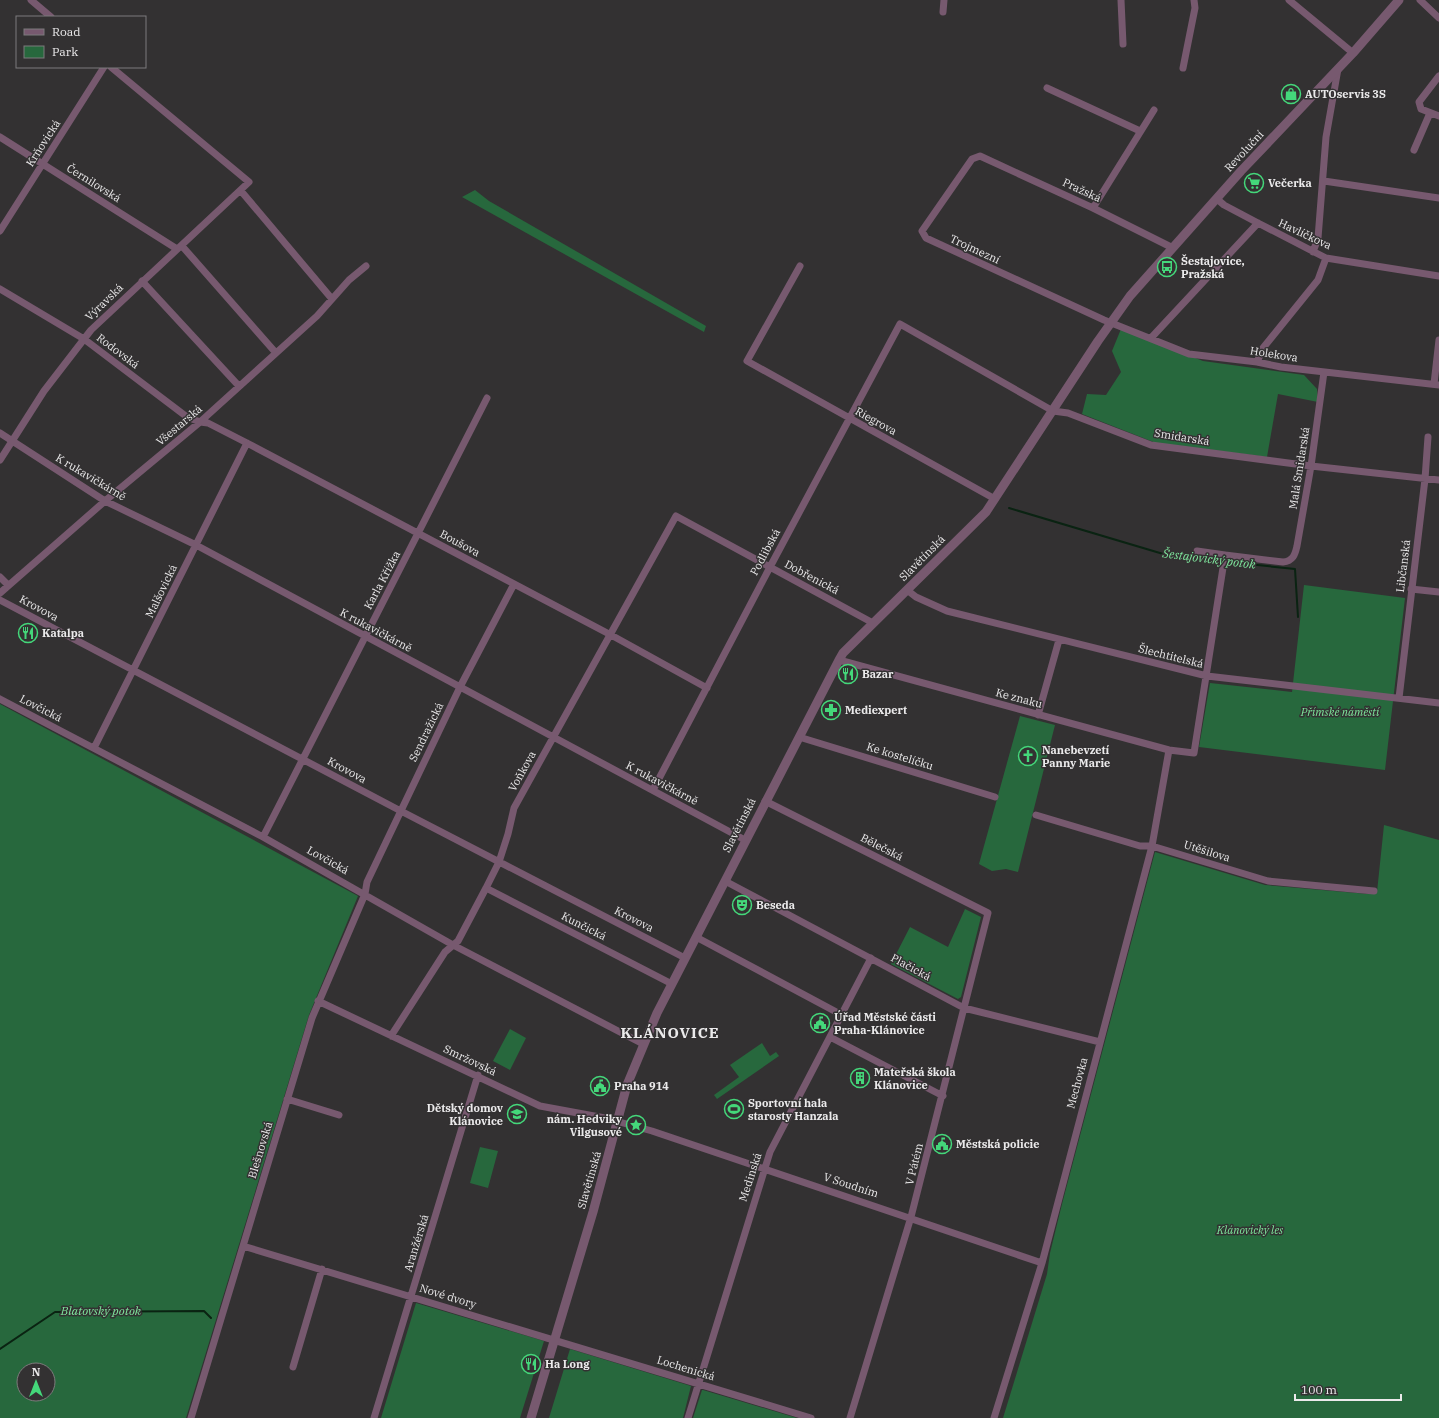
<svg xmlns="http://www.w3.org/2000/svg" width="1439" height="1418" font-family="'IBM Plex Serif',serif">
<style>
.green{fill:#27683d;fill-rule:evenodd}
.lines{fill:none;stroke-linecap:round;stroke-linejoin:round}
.stream{stroke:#0a2312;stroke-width:2}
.minor{stroke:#77596f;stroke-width:7}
.tertiary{stroke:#77596f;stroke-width:9}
.labels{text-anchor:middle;stroke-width:3;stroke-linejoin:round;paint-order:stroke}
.poi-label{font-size:11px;font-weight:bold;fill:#ebeaeb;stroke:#333132;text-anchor:start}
.street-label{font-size:11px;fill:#ebeaeb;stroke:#333132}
.park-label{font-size:11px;font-style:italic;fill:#7ee79c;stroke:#333132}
.water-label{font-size:12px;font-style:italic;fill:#80e99f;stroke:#333132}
.district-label{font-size:15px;font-weight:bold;letter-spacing:1px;fill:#ebeaeb;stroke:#333132}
</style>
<rect width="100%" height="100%" fill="#333132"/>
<!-- green -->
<path class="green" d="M475,190L489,201L706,326L704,332L462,197Z
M1121,329L1203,361L1304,375L1317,389L1318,402L1278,394L1267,457L1156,443L1082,414L1087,394L1106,395L1121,372L1112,351Z
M1304,585L1405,598L1385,770L1199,747L1210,683L1292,692Z
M0,704L358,896L309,1015L186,1418H0ZM24,1370H48V1394H24Z
M1020,716L1055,725L1018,872L1006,869L992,871L979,864Z
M1384,825L1439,840V1418H1003L1047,1274L1050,1253L1062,1204L1155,852L1265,885L1368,894L1377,892Z
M965,909L981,917L961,997L958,999L891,964L910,927L948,947Z
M510,1029L526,1038L510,1070L493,1061Z
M762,1043L770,1056L776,1052L779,1056L717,1099L714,1095L739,1077L730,1065Z
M480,1147L498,1151L488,1188L470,1183Z
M416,1303L544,1341L520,1418H381Z
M570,1349L691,1386L683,1418H549Z
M702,1390H703L797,1418H693Z"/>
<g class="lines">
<!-- stream -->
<path class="stream" d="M1009,508L1170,556L1295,569L1298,617
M0,1349L55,1312L204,1311L211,1318"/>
<!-- minor -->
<path class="minor" d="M31,0L51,17
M1121,0L1123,44
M1289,0L1353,53
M1420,0L1439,18
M943,12L944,0
M1183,68L1195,8L1194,0
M1439,76L1419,102L1421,109L1439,116
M1047,88L1140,131
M0,137L177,249
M1414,150L1430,113
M1324,181L1439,198
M241,191L332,299
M1217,199L1224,205L1258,223L1326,258L1439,276
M1093,208L1154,110
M0,231L104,67
M182,246L276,353
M1173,248L1093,208L980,156L972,159L922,231L926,238L1104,320L1189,354L1257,362L1281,367L1439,385
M1313,252L1318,238L1326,137L1338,69
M800,266L747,361L995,499
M142,281L239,386
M0,289L84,339L187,417L200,422L208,423L247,443L611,635L707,688
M1151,338L1258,223
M1257,362L1263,348L1318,280L1326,258
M1434,384L1439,340
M0,433L105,501L196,545L745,840
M0,460L44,391L91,330L249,182L111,67
M1197,551L1225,555
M0,577L8,585
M1411,589L1439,592
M907,590L916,597L947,611L1207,676L1439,703
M0,593L105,501L200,422L317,316L349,280L366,266
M0,600L397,809L685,958
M839,660L1169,750L1194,753L1225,555L1283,562C1293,561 1295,555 1297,546L1311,466L1324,372
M1399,698L1425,479L1428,437
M0,699L263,837L453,945L643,1044
M1038,715L1059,640
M799,737L995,797
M94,748L247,443
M653,790L770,567L900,324L1053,411L1068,413L1151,445L1311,466L1439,480
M765,801L988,913L911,1217L850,1418
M1036,815L1140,846H1152L1268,881L1374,891
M263,837L487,398
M725,881L964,1008L1100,1042
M486,888L672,984
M696,937L842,1015
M318,1001L540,1106L605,1118L652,1131L1042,1263
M391,1036L445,952L458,941L486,888L499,862L508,834L514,808L676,516L873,623
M830,1037L943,1096
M287,1099L339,1115
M243,1246L811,1418
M293,1367L322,1269
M191,1418L312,1018L365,894L367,882L460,687L514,584
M374,1418L478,1075
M688,1418L770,1152L871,958
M994,1418L1042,1263L1152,846L1169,750"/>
<!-- tertiary -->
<path class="tertiary" d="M531,1418L593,1212L627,1085L657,1013L839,660L843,653L986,512L1098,341L1130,296L1241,171L1353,53L1399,0"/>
</g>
<!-- icons -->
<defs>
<symbol id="shop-ring" viewBox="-11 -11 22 22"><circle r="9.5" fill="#333132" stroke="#44d77a" stroke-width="1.5"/><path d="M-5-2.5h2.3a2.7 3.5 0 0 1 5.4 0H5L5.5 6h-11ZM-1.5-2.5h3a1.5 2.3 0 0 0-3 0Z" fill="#44d77a"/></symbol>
<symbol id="supermarket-ring" viewBox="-11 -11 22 22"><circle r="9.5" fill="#333132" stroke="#44d77a" stroke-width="1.5"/><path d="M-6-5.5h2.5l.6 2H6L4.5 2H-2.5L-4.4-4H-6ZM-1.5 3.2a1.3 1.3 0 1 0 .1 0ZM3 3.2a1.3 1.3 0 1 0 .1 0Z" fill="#44d77a"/></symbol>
<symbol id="bus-ring" viewBox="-11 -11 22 22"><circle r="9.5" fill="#333132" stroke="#44d77a" stroke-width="1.5"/><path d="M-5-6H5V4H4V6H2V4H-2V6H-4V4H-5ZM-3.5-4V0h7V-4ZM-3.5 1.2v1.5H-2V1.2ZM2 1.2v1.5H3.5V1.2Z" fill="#44d77a"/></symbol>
<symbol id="restaurant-ring" viewBox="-11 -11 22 22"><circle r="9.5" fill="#333132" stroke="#44d77a" stroke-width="1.5"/><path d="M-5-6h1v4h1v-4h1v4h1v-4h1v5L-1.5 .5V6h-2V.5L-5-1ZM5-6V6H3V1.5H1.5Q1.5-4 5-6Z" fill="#44d77a"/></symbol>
<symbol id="pharmacy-ring" viewBox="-11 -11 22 22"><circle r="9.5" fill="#333132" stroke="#44d77a" stroke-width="1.5"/><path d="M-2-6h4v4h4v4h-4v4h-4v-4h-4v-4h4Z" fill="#44d77a"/></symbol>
<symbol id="church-ring" viewBox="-11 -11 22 22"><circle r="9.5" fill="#333132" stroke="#44d77a" stroke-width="1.5"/><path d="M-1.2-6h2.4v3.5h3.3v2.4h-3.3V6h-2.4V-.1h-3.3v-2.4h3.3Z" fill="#44d77a"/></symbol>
<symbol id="theatre-ring" viewBox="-11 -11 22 22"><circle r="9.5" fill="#333132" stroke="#44d77a" stroke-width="1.5"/><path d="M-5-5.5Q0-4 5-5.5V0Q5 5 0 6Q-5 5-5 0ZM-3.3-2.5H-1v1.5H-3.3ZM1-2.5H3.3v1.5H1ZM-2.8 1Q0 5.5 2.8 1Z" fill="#44d77a"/></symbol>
<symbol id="civic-ring" viewBox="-11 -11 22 22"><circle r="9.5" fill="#333132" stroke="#44d77a" stroke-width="1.5"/><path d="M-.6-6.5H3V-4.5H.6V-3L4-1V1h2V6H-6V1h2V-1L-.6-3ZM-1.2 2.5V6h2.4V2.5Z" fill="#44d77a"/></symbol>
<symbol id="building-ring" viewBox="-11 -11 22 22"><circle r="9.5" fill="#333132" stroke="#44d77a" stroke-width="1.5"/><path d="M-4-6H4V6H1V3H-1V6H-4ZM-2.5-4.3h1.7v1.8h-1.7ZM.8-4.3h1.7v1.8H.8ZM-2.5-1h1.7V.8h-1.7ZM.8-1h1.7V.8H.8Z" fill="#44d77a"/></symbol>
<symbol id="stadium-ring" viewBox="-11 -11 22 22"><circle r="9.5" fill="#333132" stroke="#44d77a" stroke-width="1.5"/><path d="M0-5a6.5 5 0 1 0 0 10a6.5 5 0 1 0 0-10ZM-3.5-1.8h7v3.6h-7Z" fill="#44d77a"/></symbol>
<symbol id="school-ring" viewBox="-11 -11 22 22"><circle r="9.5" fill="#333132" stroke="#44d77a" stroke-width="1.5"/><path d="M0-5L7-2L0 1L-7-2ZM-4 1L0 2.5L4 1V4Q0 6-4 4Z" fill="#44d77a"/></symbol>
<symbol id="sight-ring" viewBox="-11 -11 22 22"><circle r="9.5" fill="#333132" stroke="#44d77a" stroke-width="1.5"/><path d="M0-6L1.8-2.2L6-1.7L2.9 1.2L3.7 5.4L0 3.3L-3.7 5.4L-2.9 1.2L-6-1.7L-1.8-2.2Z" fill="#44d77a"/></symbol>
</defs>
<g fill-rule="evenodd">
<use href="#shop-ring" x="1280" y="83" width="22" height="22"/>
<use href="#supermarket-ring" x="1243" y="172" width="22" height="22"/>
<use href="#bus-ring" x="1156" y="256" width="22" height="22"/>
<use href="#restaurant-ring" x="17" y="622" width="22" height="22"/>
<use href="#restaurant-ring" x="837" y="663" width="22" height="22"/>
<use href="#pharmacy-ring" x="820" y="699" width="22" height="22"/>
<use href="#church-ring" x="1017" y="745" width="22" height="22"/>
<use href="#theatre-ring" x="731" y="894" width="22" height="22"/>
<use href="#civic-ring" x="809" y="1012" width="22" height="22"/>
<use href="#building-ring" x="849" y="1067" width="22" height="22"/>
<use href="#civic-ring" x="589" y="1075" width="22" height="22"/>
<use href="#stadium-ring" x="723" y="1098" width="22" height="22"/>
<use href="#school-ring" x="506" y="1103" width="22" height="22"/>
<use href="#sight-ring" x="625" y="1114" width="22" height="22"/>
<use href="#civic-ring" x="931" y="1133" width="22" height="22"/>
<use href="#restaurant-ring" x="520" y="1353" width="22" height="22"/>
</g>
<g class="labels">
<!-- poi labels -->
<g class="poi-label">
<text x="1305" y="98">AUTOservis 3S</text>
<text x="1268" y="187">Večerka</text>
<text x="1181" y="265">Šestajovice,<tspan x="1181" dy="13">Pražská</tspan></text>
<text x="42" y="637">Katalpa</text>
<text x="862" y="678">Bazar</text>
<text x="845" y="714">Mediexpert</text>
<text x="1042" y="754">Nanebevzetí<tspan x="1042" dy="13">Panny Marie</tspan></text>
<text x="756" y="909">Beseda</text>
<text x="834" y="1021">Úřad Městské části<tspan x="834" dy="13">Praha-Klánovice</tspan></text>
<text x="874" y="1076">Mateřská škola<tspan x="874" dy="13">Klánovice</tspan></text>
<text x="614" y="1090">Praha 914</text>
<text x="748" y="1107">Sportovní hala<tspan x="748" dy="13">starosty Hanzala</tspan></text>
<text x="503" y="1112" text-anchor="end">Dětský domov<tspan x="503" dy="13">Klánovice</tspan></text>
<text x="622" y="1123" text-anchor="end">nám. Hedviky<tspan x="622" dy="13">Vilgusové</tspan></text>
<text x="956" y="1148">Městská policie</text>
<text x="545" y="1368">Ha Long</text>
</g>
<!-- street labels -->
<g class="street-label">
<text transform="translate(43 143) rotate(-57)" y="4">Krňovická</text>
<text transform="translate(1244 151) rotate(-47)" y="4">Revoluční</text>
<text transform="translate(94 183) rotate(32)" y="4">Černilovská</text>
<text transform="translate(1082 190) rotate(25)" y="4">Pražská</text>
<text transform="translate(1305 234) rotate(25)" y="4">Havlíčkova</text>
<text transform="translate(975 249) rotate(25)" y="4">Trojmezní</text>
<text transform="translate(104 302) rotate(-44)" y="4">Výravská</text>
<text transform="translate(118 351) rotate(37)" y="4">Rodovská</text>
<text transform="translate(1274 354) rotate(9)" y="4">Holekova</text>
<text transform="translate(876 421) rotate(29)" y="4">Riegrova</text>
<text transform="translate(179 425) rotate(-40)" y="4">Všestarská</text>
<text transform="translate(1182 437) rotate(9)" y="4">Smidarská</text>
<text transform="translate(1299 468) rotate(-81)" y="4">Malá Smidarská</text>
<text transform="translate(91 477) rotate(31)" y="4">K rukavičkárně</text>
<text transform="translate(460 543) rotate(28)" y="4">Boušova</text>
<text transform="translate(765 552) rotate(-62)" y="4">Podlibská</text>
<text transform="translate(922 558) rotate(-45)" y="4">Slavětínská</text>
<text transform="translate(1403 566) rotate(-83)" y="4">Libčanská</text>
<text transform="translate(812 577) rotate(28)" y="4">Dobřenická</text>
<text transform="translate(382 580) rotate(-62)" y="4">Karla Křížka</text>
<text transform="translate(161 591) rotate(-64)" y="4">Malšovická</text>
<text transform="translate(39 608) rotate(28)" y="4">Krovova</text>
<text transform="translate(376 630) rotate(28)" y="4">K rukavičkárně</text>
<text transform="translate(1171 656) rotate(14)" y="4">Šlechtitelská</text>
<text transform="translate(1019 698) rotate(15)" y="4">Ke znaku</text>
<text transform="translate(41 708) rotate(27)" y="4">Lovčická</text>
<text transform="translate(426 732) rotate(-64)" y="4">Sendražická</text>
<text transform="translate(900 756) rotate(17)" y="4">Ke kostelíčku</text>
<text transform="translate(347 770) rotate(28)" y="4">Krovova</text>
<text transform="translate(522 771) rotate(-61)" y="4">Voňkova</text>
<text transform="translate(662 783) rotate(28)" y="4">K rukavičkárně</text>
<text transform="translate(739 825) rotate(-63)" y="4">Slavětínská</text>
<text transform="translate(882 847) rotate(27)" y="4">Bělečská</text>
<text transform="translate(1207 851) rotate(17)" y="4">Utěšilova</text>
<text transform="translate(328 860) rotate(29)" y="4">Lovčická</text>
<text transform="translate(634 919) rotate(27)" y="4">Krovova</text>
<text transform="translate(584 926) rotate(27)" y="4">Kunčická</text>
<text transform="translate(911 967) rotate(28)" y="4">Plačická</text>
<text transform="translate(470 1060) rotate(25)" y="4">Smržovská</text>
<text transform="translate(1077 1083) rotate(-75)" y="4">Mechovka</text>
<text transform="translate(260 1150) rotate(-73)" y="4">Blešnovská</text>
<text transform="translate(914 1164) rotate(-76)" y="4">V Pátém</text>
<text transform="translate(750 1177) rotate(-72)" y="4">Medinská</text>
<text transform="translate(589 1180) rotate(-74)" y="4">Slavětínská</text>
<text transform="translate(851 1185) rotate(18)" y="4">V Soudním</text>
<text transform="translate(416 1243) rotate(-73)" y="4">Aranžérská</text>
<text transform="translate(448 1296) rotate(17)" y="4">Nové dvory</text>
<text transform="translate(686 1368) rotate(17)" y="4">Lochenická</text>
</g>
<!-- park labels -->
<g class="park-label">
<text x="1340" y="716">Přímské náměstí</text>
<text x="1250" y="1234">Klánovický les</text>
</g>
<!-- water labels -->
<g class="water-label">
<text transform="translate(1209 559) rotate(7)" y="4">Šestajovický potok</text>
<text x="101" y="1315">Blatovský potok</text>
</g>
<!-- district labels -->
<g class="district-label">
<text x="670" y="1038">KLÁNOVICE</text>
</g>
</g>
<!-- legend -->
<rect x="16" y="16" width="130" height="52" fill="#333132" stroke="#7d7b7c"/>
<rect x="24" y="29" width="20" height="6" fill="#77596f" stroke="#7d7b7c"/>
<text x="52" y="36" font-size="12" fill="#ebeaeb">Road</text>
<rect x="24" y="46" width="20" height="12" fill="#27683d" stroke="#7d7b7c"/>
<text x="52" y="56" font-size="12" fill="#ebeaeb">Park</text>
<!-- north arrow -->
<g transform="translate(36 1382)"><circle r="19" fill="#333132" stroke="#7d7b7c"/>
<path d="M0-3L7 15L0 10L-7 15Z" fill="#44d77a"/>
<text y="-6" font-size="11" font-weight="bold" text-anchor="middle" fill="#ebeaeb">N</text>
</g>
<!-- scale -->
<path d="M1295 1394v6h106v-6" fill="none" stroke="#ebeaeb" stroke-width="2"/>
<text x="1301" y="1394" font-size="12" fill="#ebeaeb" stroke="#333132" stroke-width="3" paint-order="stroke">100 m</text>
</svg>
